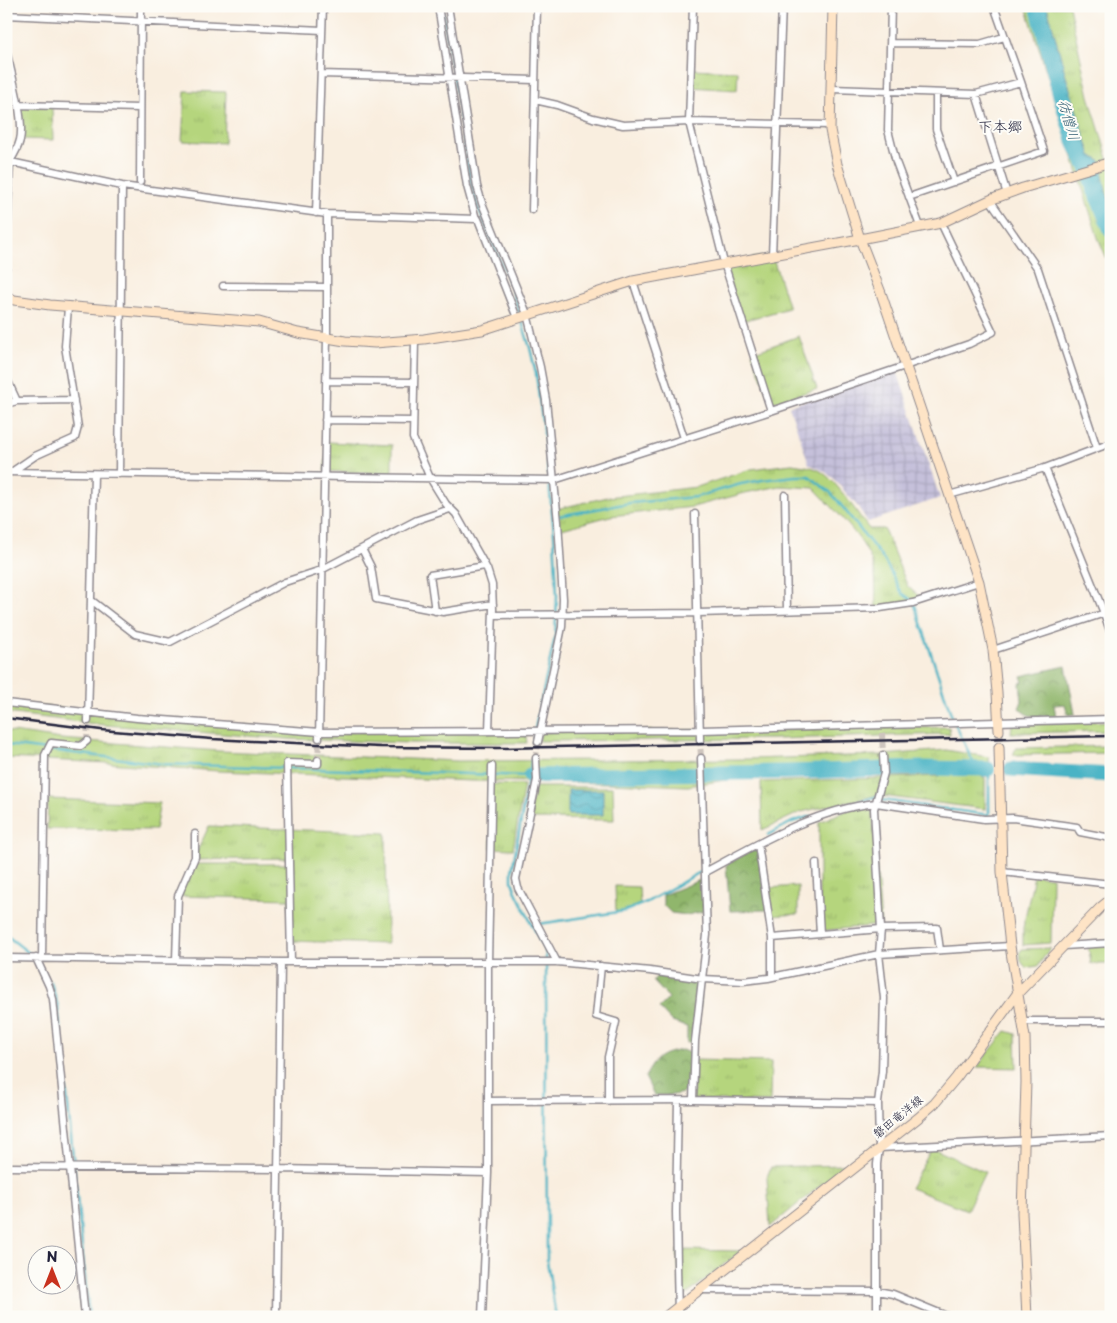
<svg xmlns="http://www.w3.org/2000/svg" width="1117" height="1323" font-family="'Playpen Sans','Klee One',sans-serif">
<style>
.industrial{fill:url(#industrial-grid)}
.grass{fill:url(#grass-tufts);stroke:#6c7c5c}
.forest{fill:url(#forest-crowns);stroke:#596c54}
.water{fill:url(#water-waves);stroke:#356a80}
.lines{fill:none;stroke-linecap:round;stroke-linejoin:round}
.stream{stroke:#48b3c5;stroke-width:2.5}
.river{stroke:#48b3c5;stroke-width:15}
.street-tunnel{stroke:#cec5be;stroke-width:6;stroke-dasharray:6 3;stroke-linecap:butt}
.secondary-tunnel{stroke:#cec5be;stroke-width:9;stroke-dasharray:9 4.5;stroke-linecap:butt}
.street-casing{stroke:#8e888d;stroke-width:9}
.secondary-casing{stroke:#8e888d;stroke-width:11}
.street{stroke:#fff;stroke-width:6}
.secondary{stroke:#fee4c6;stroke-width:9}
.rail{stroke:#22223b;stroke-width:2.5}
.labels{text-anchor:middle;stroke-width:4;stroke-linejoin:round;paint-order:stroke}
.street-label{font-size:12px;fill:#22223b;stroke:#fdfcf7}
.water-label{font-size:14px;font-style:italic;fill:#315c72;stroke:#fdfcf7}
.quarter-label{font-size:15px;fill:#22223b;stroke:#fdfcf7}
</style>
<defs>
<pattern id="industrial-grid" width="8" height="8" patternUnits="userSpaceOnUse" patternTransform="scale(1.25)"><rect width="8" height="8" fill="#c5c0da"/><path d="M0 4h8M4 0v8" fill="none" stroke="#a9a5bc"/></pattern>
<pattern id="grass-tufts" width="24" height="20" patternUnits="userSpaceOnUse" patternTransform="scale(1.25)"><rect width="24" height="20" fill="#b5d57d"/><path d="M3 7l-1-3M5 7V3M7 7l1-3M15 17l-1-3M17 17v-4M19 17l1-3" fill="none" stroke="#9bb76d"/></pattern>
<pattern id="forest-crowns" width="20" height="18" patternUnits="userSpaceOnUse" patternTransform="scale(1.25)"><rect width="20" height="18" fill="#90b66c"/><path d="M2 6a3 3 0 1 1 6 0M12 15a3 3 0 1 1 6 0" fill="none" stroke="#75945a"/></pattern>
<pattern id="water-waves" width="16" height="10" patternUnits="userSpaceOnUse" patternTransform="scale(1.25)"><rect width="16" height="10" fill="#48b3c5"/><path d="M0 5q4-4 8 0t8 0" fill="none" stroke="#3c91a1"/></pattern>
</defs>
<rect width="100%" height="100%" fill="#fdfcf7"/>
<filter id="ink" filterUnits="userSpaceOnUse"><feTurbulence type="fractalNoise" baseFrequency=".02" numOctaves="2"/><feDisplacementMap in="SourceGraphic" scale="10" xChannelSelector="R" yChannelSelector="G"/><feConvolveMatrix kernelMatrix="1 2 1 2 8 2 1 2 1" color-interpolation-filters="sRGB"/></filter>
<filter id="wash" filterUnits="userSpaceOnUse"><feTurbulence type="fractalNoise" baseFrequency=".0096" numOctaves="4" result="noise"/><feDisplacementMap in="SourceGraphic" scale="20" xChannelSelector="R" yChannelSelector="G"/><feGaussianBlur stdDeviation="1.12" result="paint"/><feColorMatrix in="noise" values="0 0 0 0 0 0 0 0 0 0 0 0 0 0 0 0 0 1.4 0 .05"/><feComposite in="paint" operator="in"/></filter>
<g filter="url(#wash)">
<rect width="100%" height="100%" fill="#f9eedf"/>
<!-- industrial -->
<path class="industrial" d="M897,371L940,498L868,522L858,507L833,478L824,471L809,464L789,406Z"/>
<!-- grass -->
<path class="grass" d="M1026,6H1069L1089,96L1111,168V268L1098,238Z
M691,69L738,71L737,90L690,87Z
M185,91L226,92L224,143L182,141Z
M18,105L52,106L53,140L21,139Z
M772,255L789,308L742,321L724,263Z
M799,336L817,389L771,403L752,353Z
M328,442L392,445V474L324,471Z
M792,464C803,466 813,466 822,472C837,482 858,514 869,529H884L908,587L924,600L876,608C875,594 877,578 873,565C863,536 834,510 814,488L780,486L745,493L693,507L610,516L558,530L556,509L608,497L697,487L751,469Z
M6,703L318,732H525L527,743H411L288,739L105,725L6,713Z
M1111,721V731L1011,733L1012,724Z
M949,727L950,734L776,739L539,741L541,732Z
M6,731L61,739L219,751L458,761L749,759L883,755L946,750L989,757L990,776H981L985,778V809L883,796L888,778L939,776L744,777L688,786L609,783L472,781L218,771L108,763L6,758Z
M1111,746V753L1013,755L1016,748Z
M883,778L878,795L801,812L762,830L761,782Z
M492,784L524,785L513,849L491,848Z
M535,787H613L614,820L528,819Z
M48,799L160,803L155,830L47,829Z
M872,804L881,925L819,931V822L860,805Z
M209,826L386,833L387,944L290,941L289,899L178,896L192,864H289V858L193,860Z
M1034,875L1052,877L1051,943L1023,945V928Z
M615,886L639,887L640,905L616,913Z
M798,886V914L772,916L768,888Z
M1111,943V964H1091L1088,944Z
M1050,948L1038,966L1026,968L1021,961L1020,952L1022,949Z
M1006,1031L1016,1034L1017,1068L977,1067Z
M695,1060L771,1062L770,1102L693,1100Z
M932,1148L985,1172L967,1210L910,1188Z
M845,1165L770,1227L767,1177L771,1167Z
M677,1250L741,1251L681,1299Z"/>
<!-- forest -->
<path class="forest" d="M1066,666L1075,714L1068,715L1065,704L1054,705L1056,716C1040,716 1030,720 1019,708L1022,701L1020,683L1023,682L1021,676Z
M758,847L768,910L730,911L726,865Z
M700,880L706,899V911L687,915L671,913L663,905V895Z
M657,976L695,983L701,999L695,1041L687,1043V1027L672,1022L659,1008L669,998L653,981Z
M682,1050L690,1053L694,1086C684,1096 668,1096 654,1095L645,1077C656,1057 660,1054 682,1050Z"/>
<!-- water -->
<path class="water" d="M1038,6H1047L1066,76L1083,131L1091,155L1100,161L1106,191L1111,206V230L1088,169L1078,149L1058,86Z
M568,790H603V815H568Z"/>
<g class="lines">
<!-- stream -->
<path class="stream" d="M442,6L470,178L478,208L511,286L530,348L536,374L545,443L554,533L557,596L555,637L536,724L533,742
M552,517L630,503L696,497L741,484L762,480L795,476H809L830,492L837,500L884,560L902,593L914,602L952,717L976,768L989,771V815L882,800L875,797L852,804
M6,745L164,764L530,776
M532,758L512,871V881L515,890L546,953L547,1261L556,1317
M768,835L792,822L811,816
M532,925L625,911L647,902L704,870
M6,935L34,957
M51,982L58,1006L89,1317"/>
<!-- river -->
<path class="river" d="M1037,6L1060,95L1075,144L1089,172L1093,187L1111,230
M1011,769L1111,775
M530,776L788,772L922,768L988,769"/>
</g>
</g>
<g filter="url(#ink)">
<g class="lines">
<!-- street-tunnel -->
<path class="street-tunnel" d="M882,733L883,755
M700,740L701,758
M87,741L88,721
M536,758L538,742
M318,760L319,738"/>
<!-- secondary-tunnel -->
<path class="secondary-tunnel" d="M999,731V747"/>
<defs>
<path id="street" d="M438,6L467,186L476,219H478L517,318
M448,6L477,186L482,203L527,314L540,367L546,400L558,522L563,599L562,627L538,742
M693,6L689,122L724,263L771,411
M891,6L888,130L896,162L920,226
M6,15L322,30
M890,43L980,44L1004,37
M6,50C11,71 25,121 20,140C18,148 14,155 10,161L6,268
M321,74L534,80
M832,89L976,94L1021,82
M936,93V129L954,182
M976,94L1007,194
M535,100L557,105L593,118L623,125L689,122L830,125
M18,105L139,108
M6,161L122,186L327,214L476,219
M140,182L141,6
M909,197L1044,151L1021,82L994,6
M990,200L1038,269L1097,448
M532,210L537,6
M316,213L323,6
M772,255L782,6
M633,281L684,438
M223,286L327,287
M415,340L413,438L430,478L446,504L456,514L487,569L492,585L493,609L489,731
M6,377L17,401
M326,381L414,382
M6,404L17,401L74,400
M325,420L413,421
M1045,468L1104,613L1111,634
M13,471L35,456L75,438L78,427L65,346L68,307
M6,472L554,480L771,411L905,366L969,344L993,332L941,223
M119,474L122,186
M785,495L787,610
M949,495L1045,468L1111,443
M695,514L700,740
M362,549L371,567L376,599L443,612L493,604
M91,600L135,634L170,642L285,582L321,570L417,520L450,509
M435,611L430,575L485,566
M493,615L698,613L880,608L913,603L979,582
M993,650L1111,611
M6,703L137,718L320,732L700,730L1111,719
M88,721L94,474
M319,738L327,338V214
M536,758L537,780L516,879L518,888L557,962
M758,844L772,938V977
M816,863L820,934
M705,872C759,843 814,810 876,803L984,819L1013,818L1077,827L1080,832L1111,838
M1002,872L1111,884
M772,938L881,929L937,928L940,950
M1064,946L1111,943
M6,958L281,962H557L650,971L703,979L743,981L768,978L879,954L1010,946
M36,958L49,986L53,999L85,1317
M42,959L45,755L51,743L81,746L87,741
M176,960L178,896L195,857V834
M291,962L287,763L318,764V760
M601,966L596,1016L616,1022L608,1057V1101
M1022,1021H1111
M693,1100L695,1041L707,935L701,758
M488,1101L693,1100L878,1103
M880,1148L1111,1136
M6,1167L279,1169L488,1173
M701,1290L877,1291L893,1294L949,1317
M276,1317L281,962
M482,1317L488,1173V963L492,766
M678,1317L676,1212L678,1101
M877,1317V1164L879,1148L878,1103L882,1071L884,998L879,954L881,929L874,809L884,773L883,755"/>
<path id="secondary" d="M833,6L830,130L837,164L860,239L881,293L979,582L993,650L997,692L999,731
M6,296L14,300L50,305L259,322L298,333L345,341L375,343L424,339L482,330L633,281L860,239L941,223L990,200L1023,188L1111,162
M999,747L1002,872L1010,946L1025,1037L1026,1082L1022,1213L1027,1317
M665,1317L918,1118L935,1103L956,1078L1017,994L1101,907L1111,899"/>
</defs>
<!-- street casing -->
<use href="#street" class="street-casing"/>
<!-- secondary casing -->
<use href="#secondary" class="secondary-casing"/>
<!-- street -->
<use href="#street" class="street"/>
<!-- secondary -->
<use href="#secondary" class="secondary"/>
<!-- rail -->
<path class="rail" d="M6,718L101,730L212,739L380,747L497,748L1111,736"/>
</g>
</g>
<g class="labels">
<!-- street labels -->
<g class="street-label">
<text transform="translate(898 1117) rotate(-39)" y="4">磐田竜洋線</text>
</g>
<!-- water labels -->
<g class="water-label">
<text transform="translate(1069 120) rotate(74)" y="5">彷僧川</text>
</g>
<!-- quarter labels -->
<g class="quarter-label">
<text x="1000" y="132">下本郷</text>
</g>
</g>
<!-- margin -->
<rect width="1117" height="1323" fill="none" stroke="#fdfcf7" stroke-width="25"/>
<!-- north arrow -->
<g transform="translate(52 1270)"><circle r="24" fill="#fdfcf7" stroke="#a5a5ac"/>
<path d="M0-4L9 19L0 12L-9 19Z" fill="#c8321e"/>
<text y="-8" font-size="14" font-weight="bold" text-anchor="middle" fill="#22223b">N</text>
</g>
</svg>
